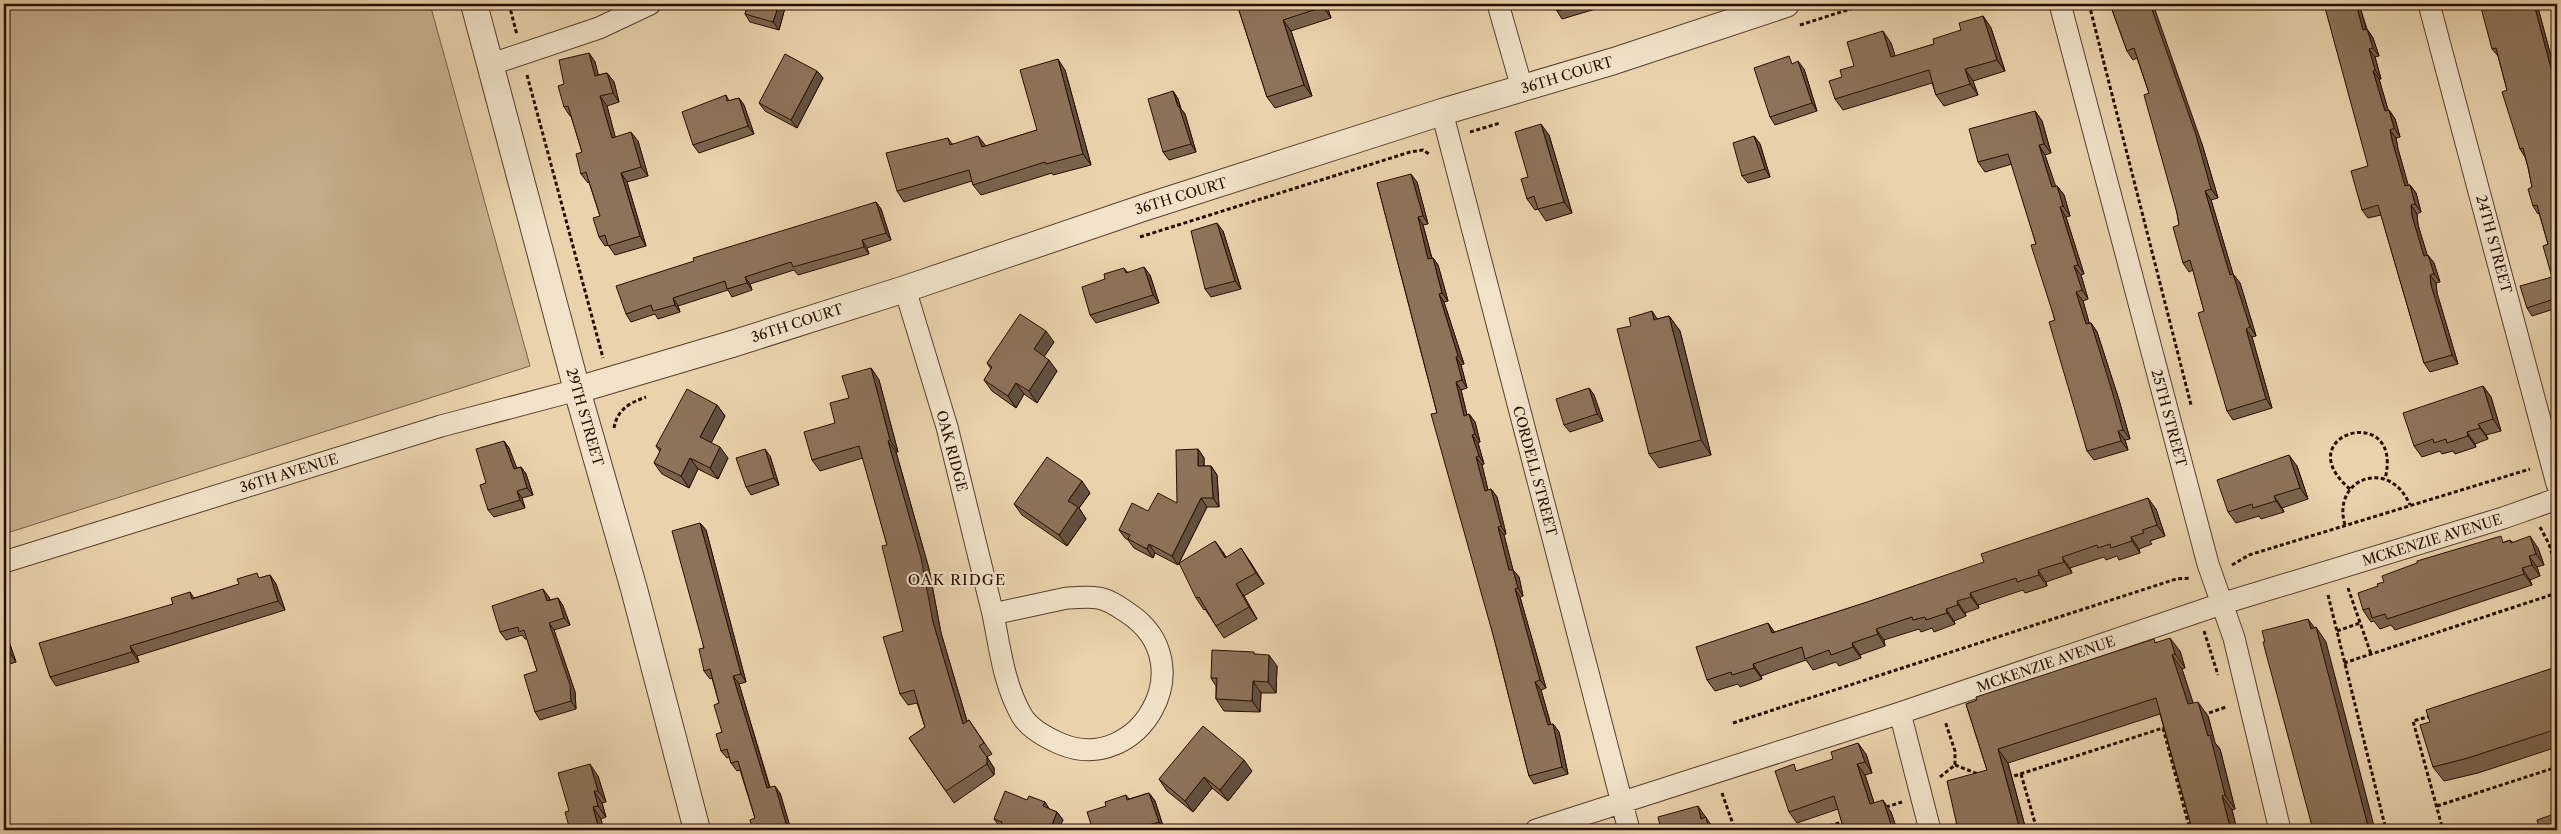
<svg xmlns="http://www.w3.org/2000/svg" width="2561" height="834" font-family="'Libre Caslon Text',serif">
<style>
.green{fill:#c8b18f;stroke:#785f48}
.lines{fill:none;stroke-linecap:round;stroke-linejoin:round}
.minor-casing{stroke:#593e2c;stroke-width:23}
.tertiary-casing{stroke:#593e2c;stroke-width:28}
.path{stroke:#290d01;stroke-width:3;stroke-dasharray:4 2.5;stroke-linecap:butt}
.minor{stroke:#f1e2c9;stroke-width:21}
.tertiary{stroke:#f1e2c9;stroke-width:26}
.wall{fill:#79634d;stroke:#290d01}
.shaded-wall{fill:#63503f;stroke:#290d01}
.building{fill:#8d735a;stroke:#290d01}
.labels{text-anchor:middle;stroke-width:4;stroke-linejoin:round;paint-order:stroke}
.street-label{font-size:14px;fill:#290d01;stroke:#f1e2c9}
.neighbourhood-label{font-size:15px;letter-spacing:1px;fill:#290d01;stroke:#f1e2c9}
</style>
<rect width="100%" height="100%" fill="#e9d2ac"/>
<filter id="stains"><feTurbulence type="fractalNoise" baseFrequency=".004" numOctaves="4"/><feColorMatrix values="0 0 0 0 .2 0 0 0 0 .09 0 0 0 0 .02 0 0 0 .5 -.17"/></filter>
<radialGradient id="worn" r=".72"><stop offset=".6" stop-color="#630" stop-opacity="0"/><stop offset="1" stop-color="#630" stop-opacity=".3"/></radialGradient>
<!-- green -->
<path class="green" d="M4,4H430L530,366L4,534Z"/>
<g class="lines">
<defs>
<path id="minor" d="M1498,4L1522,88
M2060,4L2208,564L2234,638L2280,830
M2429,4L2557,484
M489,65L599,28L650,4
M1442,112L1629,830
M905,289L947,427L993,614
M4,562L441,426L577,390
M1067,598C1077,598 1088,596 1098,598C1108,599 1119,607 1128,613C1205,664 1138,776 1061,744C1047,738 1030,729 1022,716C1004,685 1000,649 993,614Z
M1900,713L1930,830
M1536,830L1900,713L2221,604L2503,518L2557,499"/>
<path id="tertiary" d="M474,4L577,390L634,589L697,830
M577,390L732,344L905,289L1143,208L1442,112L1614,61L1786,4"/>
</defs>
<!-- minor casing -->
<use href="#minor" class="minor-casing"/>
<!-- tertiary casing -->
<use href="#tertiary" class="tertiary-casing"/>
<!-- path -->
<path class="path" d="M509,4L517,35
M2089,4L2191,405
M1800,25L1866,4
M527,75L603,358
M1470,132L1500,123
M1140,237L1410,152L1423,150L1429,154
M614,428C617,410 629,403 646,397
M2350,489C2285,434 2405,400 2385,479
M2345,525C2331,478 2390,457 2410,505
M2540,527L2549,544L2557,570
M2232,565L2249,555L2530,469
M2348,588L2371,654
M2328,595L2386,830
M2204,631L2218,675
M2337,631L2360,623
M2344,663L2557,593
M2203,715L2226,707
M2431,716L2413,721L2443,830
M1733,723L2176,579L2191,578
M2163,728L2190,830
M1955,765L1978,774
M2021,774L2037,830
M1940,777L1955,765V751L1945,721
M2008,778L2166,727
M1722,793L1735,830
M2437,806L2557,767
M1886,807L1902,802
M1817,830L1845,821"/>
<!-- minor -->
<use href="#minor" class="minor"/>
<!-- tertiary -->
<use href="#tertiary" class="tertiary"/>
</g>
<!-- wall -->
<path class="wall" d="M747,4H786L779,30L750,22L745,14L748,5Z
M1237,4H1326L1331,18L1291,31L1312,96L1275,108L1267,97Z
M1555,4H1608L1609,5L1562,19L1557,11Z
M2110,4L2202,144L2218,198L2211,200L2233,274L2240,283L2256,336L2252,337L2272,408L2233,420L2227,411L2204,311L2193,270L2189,272L2183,263L2179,225L2177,213L2149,93L2137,58L2133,60L2127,51Z
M2359,4L2367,29L2373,38L2379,56L2375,57L2381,79H2379L2388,110H2389L2395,119L2400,137L2396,138L2398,149L2408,185H2410L2416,193L2421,212L2417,214L2418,225L2427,255L2434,263L2440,282L2436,283L2437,293L2458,364L2430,372L2424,363L2381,215L2368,218L2362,210L2368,166Z
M2537,4L2557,79V308L2532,316L2527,308L2552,277L2548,244L2539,213L2538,214L2533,206L2532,187L2528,167L2525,157L2520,149L2507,90L2498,56L2492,49Z
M1983,16L1991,28L2005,71L1973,81L1978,95L1944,106L1936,95L1932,83L1843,110L1835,99L1842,77L1854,66L1891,43L1895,56L1934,44L1961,30Z
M589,53L595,62L598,75L607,73L614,82L619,102L607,106L615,137L638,141L648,176L627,182L646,246L615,255L608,245L605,246L599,237L600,216L589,182L588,183L581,174L582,152L571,116H570L564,107V84Z
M1794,63L1804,69L1817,111L1775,125L1770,117Z
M1065,70L1091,165L1053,175L1052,173L981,195L973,185L972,181L904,202L897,191L948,138L952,144L986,146L1037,130Z
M817,71L823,78L797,128L765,111L759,103Z
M1173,91L1178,99L1181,109L1185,114L1196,152L1169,160L1163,152Z
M726,95L729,101L739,98L744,105L754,134L699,153L693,145Z
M2035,111L2042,121L2051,153L2045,155L2055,186H2057L2064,195L2070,216L2066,217L2084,274L2081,275L2088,299L2083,301L2089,323H2091L2097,332L2119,400L2130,439L2125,440L2128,450L2094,460L2087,451L2036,244L2012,164L1985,172L1978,162Z
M1549,135L1572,213L1546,221L1538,209L1535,210L1527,199L1528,177Z
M1754,136L1760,144L1770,177L1748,183L1742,176Z
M1417,182L1428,224L1423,225L1432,258H1433L1438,265L1448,301L1444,302L1464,364L1461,365L1467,388L1461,390L1467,415L1469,414L1475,422L1480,442L1478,443L1484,464L1482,465L1488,490L1491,489L1497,497L1506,534L1504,535L1513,570L1519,577L1523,596L1520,597L1546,688L1541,690L1551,725L1553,724L1559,732L1568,774L1534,784L1529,776L1437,413L1377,183Z
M876,202L881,209L891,240L867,248L869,254L798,275L794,270L750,284L752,290L732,297L728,290L678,306L680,312L658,319L655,314L631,322L626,314Z
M1223,231L1241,289L1211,297L1205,289Z
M1124,268L1127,272L1150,275L1159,303L1096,323L1090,315L1105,279Z
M1669,316L1680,331L1711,455L1659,468L1649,454L1657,319Z
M1054,342L1044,356L1057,371L1037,403L1024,394L1016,408L992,391L984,380L991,369L987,363Z
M871,368L879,380L898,452H896L929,569L941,633L967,721L969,720L992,754L987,757L994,768V775L954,803L909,738L925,727L917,703L908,705L900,694L903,631L887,545L863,458L820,471L812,460L835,423L849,398Z
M2483,386L2491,397L2501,431L2486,435L2488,439L2475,444L2476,447L2455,454L2453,451L2442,454L2440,451L2422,457L2414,446Z
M1589,388L1594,395L1603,421L1570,432L1564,425Z
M717,405L725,416L711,443L728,458L718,479L698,469L689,488L662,474L654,463L660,452L656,446Z
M504,441L509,448L516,468L521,467L526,474L533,495L522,498L525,508L494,517L488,510L486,483Z
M1198,449L1204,458V466H1211L1217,475L1219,507H1207L1178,565L1155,553L1153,558L1134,548L1128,540L1125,538L1119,530L1177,503Z
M770,456L779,485L751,495L746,487Z
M2297,466L2308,499L2282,508L2284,512L2261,519L2259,516L2236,523L2228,512Z
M1090,493L1079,508L1086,519L1067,546L1022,515L1014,504Z
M2156,509L2165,536L2150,541L2152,544L2139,549L2140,553L2119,560L2117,556L2106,560L2104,557L2070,568L2072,573L2046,582L2047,586L2025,593L2023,590L1978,605L1979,608L1965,613L1966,616L1954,621L1955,624L1934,632L1932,628L1921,632L1919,629L1884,640L1885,646L1860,655L1861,658L1839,666L1836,662L1813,670L1806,660L1761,676L1762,679L1740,687L1738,684L1715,691L1707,680L1775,632Z
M700,523L706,530L746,682L739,684L770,787L780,793L791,830H753L755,818L740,770L737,771L731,763L729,757L727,758L721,751L722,732L719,703L712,678L710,679L704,671Z
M2510,540L2512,542L2538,548L2544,565L2537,567L2540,576L2530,580L2532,585L2395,630L2391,625L2380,629L2374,621L2371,622L2363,610L2378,586Z
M1223,552L1226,557L1249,560L1264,584L1244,596L1257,619L1224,638L1216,626L1205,609L1204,610L1196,598Z
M270,575L276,584L285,610L137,656L139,662L56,686L50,677L173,604L190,592L194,598Z
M549,597L550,600L558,598L563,606L570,625L554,630L575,692L576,709L540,720L535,712L537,671L527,639H525L522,635L506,640L500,632Z
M4,633L8,639L16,662L4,666Z
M2156,642L2180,651L2185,668L2182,669L2193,703L2208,716L2215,743L2220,749L2235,809L2232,810L2237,830H2189L2192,829L2160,714L2008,763L2026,830L1987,770L1966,704Z
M1256,654L1277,666L1276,693H1261L1260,712L1224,711L1216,699V686L1211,678Z
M2553,668L2557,674V747L2478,773L2444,781L2433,767L2430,722Z
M1866,754L1872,773L1865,775L1874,803L1891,812L1897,830H1844L1838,809L1797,823L1789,812Z
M1252,771L1228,801L1212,788L1193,812L1167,791L1159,779Z
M598,776L606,802L602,803L606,817L601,819L569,811Z
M1149,793L1155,801L1164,829L1161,830H1093L1106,806L1126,795L1129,799Z
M1027,800L1045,802L1049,809L1057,812L1063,820L1058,830H1005L1004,829L1000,827L994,819Z"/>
<!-- shaded-wall -->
<path class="shaded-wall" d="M779,4H786L779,30L773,22Z
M1322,4H1326L1331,18L1323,7Z
M2150,4H2153L2202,144L2218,198L2211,189Z
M2356,4H2359L2369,39L2363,30Z
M2534,4H2537L2557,79V91Z
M1983,16L1991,28L2005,71L1997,60Z
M1283,20L1291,31L1312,96L1304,85Z
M2367,29L2373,38L2379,56L2373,48Z
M1883,31L1891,43L1899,68L1891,57Z
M2369,49L2375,57L2381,79L2375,70Z
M589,53L595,62L601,85L595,76Z
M1058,59L1065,70L1091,165L1083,154Z
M1798,61L1804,69L1817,111L1812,103Z
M1965,69L1973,81L1978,95L1970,84Z
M817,71L823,78L797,128L791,120Z
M2373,71L2379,79L2391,120L2385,111Z
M607,73L614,82L619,102L613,93Z
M1173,91L1178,99L1181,109L1185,114L1196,152L1191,144Z
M600,96L607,106L618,147L612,138Z
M739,98L744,105L754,134L748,126Z
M2389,110L2395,119L2400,137L2394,128Z
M2035,111L2042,121L2051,153L2044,144Z
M1541,124L1549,135L1572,213L1564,202Z
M2390,130L2396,138L2398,149L2411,195L2405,186L2392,140Z
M631,132L638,141L648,176L641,167Z
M978,136L986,146L982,147Z
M1754,136L1760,144L1770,177L1765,169Z
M2039,145L2045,155L2059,196L2052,187Z
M621,173L627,182L646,246L640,236Z
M1411,174L1417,182L1428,224L1423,216Z
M2410,185L2416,193L2421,212L2415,204Z
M2057,186L2064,195L2070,216L2063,206Z
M2205,191L2211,200L2236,284L2230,275Z
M876,202L881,209L891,240L886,233Z
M2411,205L2417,214L2418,225L2430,264L2424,256L2412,216Z
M2060,207L2066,217L2084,274L2078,265Z
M1418,217L1423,225L1434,267L1428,259Z
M1217,223L1223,231L1241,289L1235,281Z
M862,240L867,248L869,254L864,247Z
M2428,255L2434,263L2440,282L2434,274Z
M1433,258L1438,265L1448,301L1442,293Z
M2074,266L2081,275L2088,299L2082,290Z
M1144,267L1150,275L1159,303L1153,295Z
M2233,274L2240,283L2256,336L2250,327Z
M2430,275L2436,283L2437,293L2458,364L2452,355L2431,285Z
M745,277L750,284L752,290L747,283Z
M2076,292L2083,301L2092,333L2086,324Z
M1439,294L1444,302L1464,364L1458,356Z
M673,298L678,306L680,312L675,305Z
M1652,311L1662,326L1654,320Z
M1669,316L1680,331L1711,455L1701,440Z
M2091,323L2097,332L2119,400L2130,439L2123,430Z
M2246,329L2252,337L2272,408L2266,399Z
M1046,331L1054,342L1042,360L1034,349Z
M1456,357L1461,365L1467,388L1462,380Z
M1049,360L1057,371L1037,403L1029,391Z
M871,368L879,380L898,452L890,440Z
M1456,382L1461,390L1469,424L1464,416Z
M1016,383L1024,394L1016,408L1008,396Z
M2483,386L2491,397L2501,431L2493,419Z
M1589,388L1594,395L1603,421L1597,414Z
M717,405L725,416L708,449L700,437Z
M1469,414L1475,422L1480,442L1475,434Z
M2478,424L2486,435L2488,439L2480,428Z
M2118,431L2125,440L2128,450L2121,441Z
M2467,432L2475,444L2476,447L2468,436Z
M1472,435L1478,443L1484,464L1479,456Z
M504,441L509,448L520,476L514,469Z
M888,441L896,452L929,569L941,633L971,735L963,724L933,622Z
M720,447L728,458L718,479L710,468Z
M765,449L770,456L779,485L774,478Z
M1198,449L1204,458V475L1198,466Z
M2289,455L2297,466L2308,499L2300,488Z
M1476,457L1482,465L1490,499L1485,491Z
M690,458L698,469L689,488L681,476Z
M1211,466L1217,475L1219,507L1213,498Z
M521,467L526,474L533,495L527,488Z
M1082,481L1090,493L1079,508L1086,519L1067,546L1059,535L1068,501Z
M1491,489L1497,497L1506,534L1501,526Z
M517,491L522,498L525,508L520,500Z
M2274,496L2282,508L2284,512L2276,501Z
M1201,498L1207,507L1178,565L1172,556Z
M2148,498L2156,509L2165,536L2157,525Z
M700,523L706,530L746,682L741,674Z
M1498,527L1504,535L1515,578L1509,570Z
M2530,536L2538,548L2544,565L2536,554Z
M2131,537L2139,549L2140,553L2132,541Z
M1215,541L1223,552L1233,570L1225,558Z
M1149,544L1155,553L1153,558L1147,549Z
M1241,548L1249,560L1264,584L1256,573Z
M2529,556L2537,567L2540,576L2532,565Z
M2062,557L2070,568L2072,573L2064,562Z
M2522,568L2530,580L2532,585L2524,574Z
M1513,570L1519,577L1523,596L1518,588Z
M2038,570L2046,582L2047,586L2039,575Z
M270,575L276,584L285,610L278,601Z
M1236,584L1244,596L1257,619L1249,607Z
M543,589L549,597L553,609L547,601Z
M1515,589L1520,597L1546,688L1540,680Z
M1970,593L1978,605L1979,608L1971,597Z
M558,598L563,606L570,625L564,618Z
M1957,601L1965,613L1966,616L1958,605Z
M1946,609L1954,621L1955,624L1947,613Z
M2308,619L2317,631L2316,627L2326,642L2375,830H2369Z
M549,623L554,630L575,692L576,709L571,701Z
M1768,623L1776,634L1772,633Z
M1876,629L1884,640L1885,646L1878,634Z
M4,633L8,639L16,662L8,650L4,638Z
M2170,638L2180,651L2185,668L2175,654Z
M1852,643L1860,655L1861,658L1853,647Z
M130,646L137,656L139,662L132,652Z
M1269,655L1277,666L1276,693L1268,682Z
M2172,655L2182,669L2198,718L2188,704Z
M1753,664L1761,676L1762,679L1754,668Z
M2553,668L2557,674V680Z
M733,676L739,684L772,796L767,788Z
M1253,681L1261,693L1260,712L1252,701Z
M1535,682L1541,690L1553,733L1548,725Z
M2198,702L2208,716L2215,743L2220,749L2235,809L2225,795Z
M1553,724L1559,732L1568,774L1562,767Z
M1858,743L1866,754L1872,773L1865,762Z
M1998,749L2008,763L2026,830H2020Z
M987,757L994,768V775L987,764Z
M1244,760L1252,771L1228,801L1220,790Z
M590,764L598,776L606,802L598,791Z
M1857,764L1865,775L1878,815L1870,804Z
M1204,777L1212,788L1193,812L1185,801Z
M775,786L780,793L791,830H788Z
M594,791L602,803L606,817L598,806Z
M1149,793L1155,801L1164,829L1159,822Z
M2222,796L2232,810L2237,830H2232L2230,827Z
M1883,800L1891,812L1897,830H1893Z
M1045,802L1050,810L1043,806Z
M1698,806L1714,829V830H1709L1701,819Z
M593,807L601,819L604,830H599Z
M1057,812L1063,820L1058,830H1050Z"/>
<!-- building -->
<path class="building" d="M748,4H779L773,22L745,14Z
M1237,4H1322L1323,7L1283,20L1304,85L1267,97Z
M1555,4H1581L1557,11Z
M2110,4H2150L2196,135L2211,189L2205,191L2230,275L2233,274L2250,327L2246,329L2266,399L2227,411L2198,313L2204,311L2190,260L2183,263L2173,227L2179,225L2177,213L2144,95L2149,93L2134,48L2127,51Z
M2324,4H2356L2363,30L2367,29L2373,48L2369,49L2375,70L2373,71L2385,111L2389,110L2394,128L2390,130L2392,140L2405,186L2410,185L2415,204L2411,205L2412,216L2424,256L2428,255L2434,274L2430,275L2431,285L2452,355L2424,363L2378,205L2362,210L2351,171L2368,166Z
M2480,4H2534L2557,91V298L2527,308L2520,286L2552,277L2543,246L2548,244L2537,205L2533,206L2528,189L2532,187L2528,167L2523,148L2520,149L2502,92L2507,90L2496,48L2492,49Z
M1983,16L1997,60L1965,69L1970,84L1936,95L1929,70L1835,99L1829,81L1842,77L1840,70L1854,66L1847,42L1883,31L1891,57L1934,44L1933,39L1961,30L1959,23Z
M589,53L595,76L607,73L613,93L600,96L612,138L631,132L641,167L621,173L640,236L608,246L605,235L599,237L593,218L600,216L586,172L581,174L576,154L582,152L568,106L564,107L558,86L564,84L559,60Z
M785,54L817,71L791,120L759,103Z
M1789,56L1792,64L1798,61L1812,103L1770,117L1754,68Z
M1058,59L1083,154L1046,164L1045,162L973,185L969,170L897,191L886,153L948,138L950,145L978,136L982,147L1037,130L1020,70Z
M1173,91L1178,107L1179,106L1191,144L1163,152L1148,99Z
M726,95L727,101L739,98L748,126L693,145L682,112Z
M2035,111L2044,144L2039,145L2052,187L2057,186L2063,206L2060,207L2078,265L2074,266L2082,290L2076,292L2086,324L2091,323L2112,391L2123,430L2118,431L2121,441L2087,451L2049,322L2055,320L2031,245L2036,244L2008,154L1978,162L1969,129Z
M1541,124L1564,202L1538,209L1534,196L1527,199L1521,179L1528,177L1515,132Z
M1754,136L1765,169L1742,176L1733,143Z
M1411,174L1423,216L1418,217L1428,259L1433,258L1442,293L1439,294L1458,356L1456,357L1462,380L1456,382L1464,416L1469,414L1475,434L1472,435L1479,456L1476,457L1485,491L1491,489L1501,526L1498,527L1509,570H1513L1518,588L1515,589L1540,680L1535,682L1548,725L1553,724L1562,767L1529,776L1495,642L1431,414L1437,413L1377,183Z
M876,202L886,233L862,240L864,247L793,267L791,262L745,277L747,283L727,289L725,281L673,298L675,305L653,311L651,305L626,314L616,286L694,261L693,258Z
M1217,223L1235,281L1205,289L1191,231Z
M1144,267L1153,295L1090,315L1082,287L1105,279L1104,274L1124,268L1126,273Z
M1652,311L1654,320L1669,316L1701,440L1649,454L1617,329L1631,326L1629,318Z
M1020,314L1046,331L1034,349L1049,360L1029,391L1016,383L1008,396L984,380L992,367L987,363Z
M871,368L890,440L888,441L921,558L933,622L963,724L969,720L984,743L979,746L987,757V764L946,791L909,738L925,727L914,690L900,694L883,637L903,631L882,546L887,545L859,446L812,460L804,432L835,423L830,403L849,398L842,376Z
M2483,386L2493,419L2478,424L2480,428L2467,432L2468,436L2447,443L2446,439L2434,443L2433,439L2414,446L2403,413Z
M1589,388L1597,414L1564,425L1556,399Z
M687,389L717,405L700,437L720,447L710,468L690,458L681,476L654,463L661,449L656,446Z
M504,441L514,469L521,467L527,488L517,491L520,500L488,510L480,485L486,483L476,449Z
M765,449L774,478L746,487L736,458Z
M1198,449V466H1211L1213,498H1201L1172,556L1149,544L1147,549L1128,539L1130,535L1119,530L1132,503L1148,511L1158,493L1177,503L1176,450Z
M2289,455L2300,488L2274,496L2276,501L2253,508L2252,504L2228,512L2217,480Z
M1047,457L1082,481L1068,501L1078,507L1059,535L1014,504Z
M2148,498L2157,525L2142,530L2144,533L2131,537L2132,541L2111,548L2110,544L2098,548L2097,545L2062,557L2064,562L2038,570L2039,575L2017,582L2016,578L1970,593L1971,597L1957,601L1958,605L1946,609L1947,613L1926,620L1925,617L1913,620L1912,617L1876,629L1878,634L1852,643L1853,647L1831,655L1829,650L1805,659L1802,647L1753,664L1754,668L1732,675L1731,672L1707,680L1696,647L1768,623L1772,633L1867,602L1984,562L1981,554Z
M700,523L741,674L733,676L767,788L775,786L788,830H753L750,820L755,818L738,761L731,763L727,749L721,751L716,734L722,732L714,705L719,703L710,669L704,671L699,649L704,648L672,531Z
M2501,536L2503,543L2510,540L2511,543L2530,536L2536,554L2529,556L2532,565L2522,568L2524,574L2387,619L2385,614L2372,618L2369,608L2363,610L2358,593L2378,586L2377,584L2384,582L2382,576L2417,563V561Z
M1215,541L1225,558L1241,548L1256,573L1236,584L1249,607L1216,626L1199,597L1196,598L1179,563Z
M257,573L259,578L270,575L278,601L130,646L132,652L50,677L39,643L173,604L171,598L190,592L192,599L239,584L237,579Z
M543,589L547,601L558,598L564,618L549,623L570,685L571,701L535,712L524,675L537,671L524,630L519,632L518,627L500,632L492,606Z
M2308,619L2311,629L2316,627L2369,830H2313L2263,642H2265L2262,631Z
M4,638L8,650L4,652Z
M2170,638L2175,654L2172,655L2188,704L2198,702L2208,736L2210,735L2225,795L2222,796L2230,827H2233L2234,830H2189L2192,829L2156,698L1998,749L2020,830H1958L1947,781L1987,770L1966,704L1977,700L1976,697L2154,639L2155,643Z
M1212,650L1254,652V654L1269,655L1268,682L1253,681L1252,701L1216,699L1217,678H1211Z
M2553,668L2557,680V729L2468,758L2433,767L2420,725L2430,722L2426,710Z
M1203,726L1244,760L1220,790L1204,777L1185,801L1159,779Z
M1858,743L1865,762L1857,764L1870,804L1883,800L1893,830H1844L1834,796L1789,812L1775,771L1794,764L1796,771L1833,759L1831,752Z
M590,764L598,791H594L598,806L593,807L599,830H570L565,812L569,811L558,773Z
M1005,791L1027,800L1029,796L1045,802L1043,806L1057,812L1050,830H1017L1001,825L1002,822L994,819Z
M1149,793L1159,822L1131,830H1093L1087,812L1106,806L1105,802L1126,795L1127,800Z
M1698,806L1701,819L1706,817L1709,830H1660H1661L1658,817Z
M2557,813V830H2540L2537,820Z"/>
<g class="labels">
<!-- street labels -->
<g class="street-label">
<text transform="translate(1567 75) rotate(-17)" y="5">36TH COURT</text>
<text transform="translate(1181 196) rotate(-17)" y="5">36TH COURT</text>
<text transform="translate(2494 244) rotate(75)" y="5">24TH STREET</text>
<text transform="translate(797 323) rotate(-18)" y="5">36TH COURT</text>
<text transform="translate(585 417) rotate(74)" y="5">29TH STREET</text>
<text transform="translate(2169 418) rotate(75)" y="5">25TH STREET</text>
<text transform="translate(952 451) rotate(75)" y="5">OAK RIDGE</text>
<text transform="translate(1535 471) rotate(75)" y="5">CORDELL STREET</text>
<text transform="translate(289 473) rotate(-17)" y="5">36TH AVENUE</text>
<text transform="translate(2432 540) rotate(-17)" y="5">MCKENZIE AVENUE</text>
<text transform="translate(2046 664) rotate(-19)" y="5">MCKENZIE AVENUE</text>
</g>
<!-- neighbourhood labels -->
<g class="neighbourhood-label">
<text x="957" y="585">OAK RIDGE</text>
</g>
</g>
<!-- margin -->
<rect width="2561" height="834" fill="none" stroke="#e9d2ac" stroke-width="20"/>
<rect x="5" y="5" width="2551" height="824" fill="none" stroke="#290d01" stroke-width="2.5"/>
<rect x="10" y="10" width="2541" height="814" fill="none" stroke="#290d01"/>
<rect width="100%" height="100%" filter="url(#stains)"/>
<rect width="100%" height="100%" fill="url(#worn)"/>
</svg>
